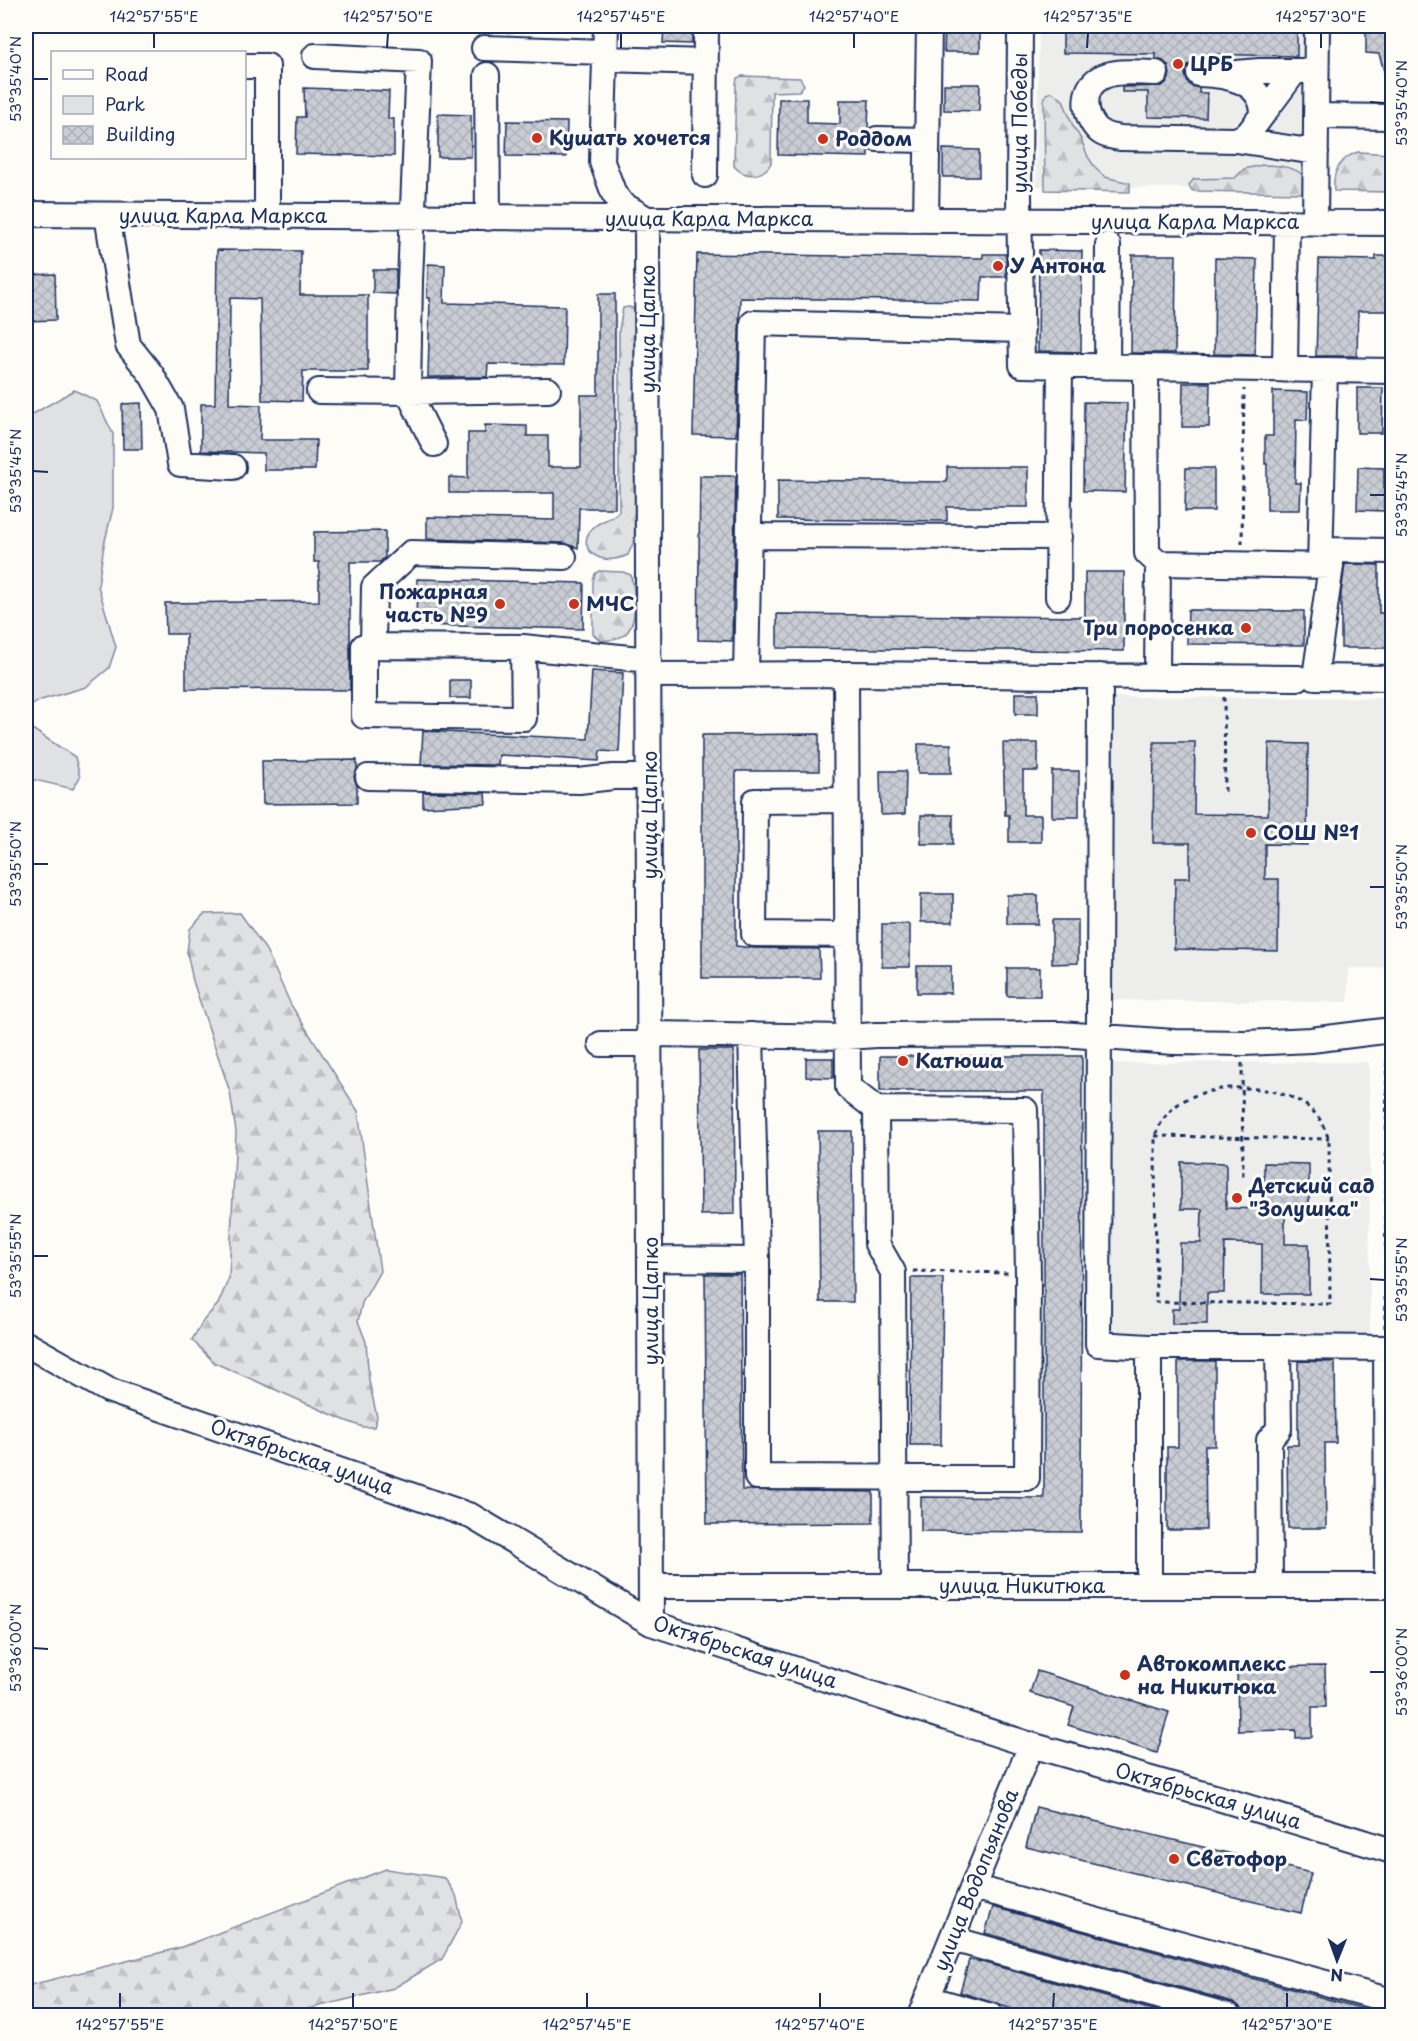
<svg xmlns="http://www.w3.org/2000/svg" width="1418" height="2041" font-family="'Playpen Sans',sans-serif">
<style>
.built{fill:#edeeec}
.green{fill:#e0e1e3;stroke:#7e88a0;stroke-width:1.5}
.forest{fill:url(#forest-firs);stroke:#7e88a0;stroke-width:1.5}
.building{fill:url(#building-cross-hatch);stroke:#1b2f5e;stroke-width:1.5}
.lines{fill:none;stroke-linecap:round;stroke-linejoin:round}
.minor-casing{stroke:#1b2f5e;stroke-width:28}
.path{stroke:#1b2f5e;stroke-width:3;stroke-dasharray:4.5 4.5;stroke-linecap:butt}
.minor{stroke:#fdfcf7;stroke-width:24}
.ticks{fill:none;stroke:#1b2f5e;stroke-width:2}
.poi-dot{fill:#c8321e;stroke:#fdfcf7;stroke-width:2}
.labels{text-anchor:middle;stroke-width:6;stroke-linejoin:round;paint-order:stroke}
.poi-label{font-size:20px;font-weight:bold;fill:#1b2f5e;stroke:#fdfcf7;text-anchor:start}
.street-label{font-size:20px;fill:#1b2f5e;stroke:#fdfcf7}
.neatline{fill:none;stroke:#1b2f5e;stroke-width:2}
.ticks-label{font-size:15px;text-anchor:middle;fill:#1b2f5e}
</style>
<defs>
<pattern id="forest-firs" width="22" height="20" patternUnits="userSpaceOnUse" patternTransform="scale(1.5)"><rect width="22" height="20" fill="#e0e1e3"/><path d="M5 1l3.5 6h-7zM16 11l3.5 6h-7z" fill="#c0c1c5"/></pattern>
<pattern id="building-cross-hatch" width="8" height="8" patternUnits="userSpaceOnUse" patternTransform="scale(1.5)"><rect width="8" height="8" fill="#c9ccd3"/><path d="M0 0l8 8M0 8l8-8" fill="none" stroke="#acb0b8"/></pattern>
</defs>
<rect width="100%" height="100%" fill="#fdfcf7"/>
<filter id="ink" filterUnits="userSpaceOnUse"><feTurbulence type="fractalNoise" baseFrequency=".0167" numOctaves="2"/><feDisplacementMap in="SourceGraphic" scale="12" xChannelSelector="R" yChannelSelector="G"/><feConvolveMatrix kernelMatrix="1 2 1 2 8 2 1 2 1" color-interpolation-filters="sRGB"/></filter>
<g filter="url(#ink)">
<!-- built -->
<path class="built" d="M1039,26H1328L1325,190L1036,186Z
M1110,697L1392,698V968H1348V1002L1108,1000Z
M1369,1062L1370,1334L1106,1335V1063Z"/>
<!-- green -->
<path class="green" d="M74,390L97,401L113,434V508L104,545L98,586L116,647L109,668L86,687L41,700L26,708V418Z
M26,725L75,757L80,777L73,789L26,778Z"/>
<!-- forest -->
<path class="forest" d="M742,76L800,78L804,85L799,91L772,92L771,163C764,177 745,179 734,166L736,84L737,78Z
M1052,92L1063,100L1073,126L1081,139L1088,157L1096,169L1105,177L1130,183V192L1045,190L1044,100L1046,94Z
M1358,152L1392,154V192L1334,191C1332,172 1340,158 1358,152Z
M1262,165C1279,165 1317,168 1302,193L1193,191L1190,188L1189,185L1194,179L1235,178L1244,169Z
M629,307L635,309L638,532L628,555C618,559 607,562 596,556C585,550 583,538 592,529C599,520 612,520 619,511V330L623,308Z
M599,571L623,572L631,575C635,591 639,624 624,635C618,640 609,640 601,641L593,634V581L595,574Z
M240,913L266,950L291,1005L358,1111L380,1271L362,1303L358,1321L366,1342L369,1381L377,1417L374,1427H363L344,1420L215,1363L192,1340L203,1321L218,1304L229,1278L236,1132L230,1092L193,981L187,952L190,929L204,914Z
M26,1759L30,1760L31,1789L26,1819Z
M386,1869L445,1878L456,1895L462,1922L442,1959L394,1988L283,2015H26V1986L179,1948Z"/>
<!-- building -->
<path class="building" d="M664,26H692V44L663,43Z
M945,26H980V52H944Z
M1063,26H1297V56L1200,54V60L1193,61L1187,66L1185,74L1187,81L1191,86L1199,88V93H1207L1206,118L1148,117V92H1122V87L1162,86L1168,81L1170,74L1168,66L1163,61L1156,59V54L1063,53Z
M1366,26H1392V88H1389L1379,54L1366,53Z
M944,84H980L979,111L944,110Z
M304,88L389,91L388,119H394V156L296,154L297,117H305Z
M779,99H807V123L840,124V100H869L868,128L865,132L863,139L868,150V157L778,155Z
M438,114L471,115V157H438Z
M507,121L567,122L566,157L506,156Z
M943,149L979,150V177H943Z
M217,250L301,251L300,295H368V371H303L302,401L262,400L260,299L230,298L229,404L261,405L260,440H316L315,470H264V453L201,451V404H215Z
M1039,250L1082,251L1081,352L1038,351Z
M697,254L983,258V254H1006V277H982L981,301L740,298L736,436L693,435Z
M1132,255H1176L1175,353H1131Z
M1376,256H1392V311H1358L1357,356H1316L1319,259L1376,260Z
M1215,258L1257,259L1255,355L1214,354Z
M428,264L445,265L444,303L565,306L564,365L488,364L487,377H428L430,298H427Z
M373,270H396V294L373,293Z
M55,274L56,320L26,321V275Z
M598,294H615V508H579L578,548L564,543L427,539V517L554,520V493H449V477L468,478V433H485V425L527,426V436H548V467H581V395H598Z
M1183,383H1210L1209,427H1182Z
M1357,388H1383L1382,433H1357Z
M1273,391L1308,392L1307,420L1296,419L1295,483H1301L1300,510H1267V464H1265V436H1273Z
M1084,402L1127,403L1125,492L1083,491Z
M141,403L142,449H123L122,404Z
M947,467H1028V507H947V521L778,519V480L947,482Z
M1358,467L1384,468V511L1357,510Z
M1186,468H1214V511H1185Z
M700,476H736L732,641L698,640Z
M385,531V557L380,562H350V690L186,689V634H166L165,603L319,601V562H314V532Z
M1345,564L1379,565V613H1392V648H1341V594Z
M1085,572H1124V651L777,648V614L1085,617Z
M417,579L584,583L583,629L416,625Z
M1188,610L1304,611V645L1187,644Z
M592,671L623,673L619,752L600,751L599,761L499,755L498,765L421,764L423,731L588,739Z
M450,680H471V698H450Z
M1015,693H1038V714H1015Z
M819,734V771H736V946L754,948L819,949L820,978H702V735Z
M1154,742H1195L1194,814L1268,815L1269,743L1308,744L1307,845L1265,844V879H1279L1278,951L1174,949L1175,878H1190V843H1153Z
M1003,743H1038V771H1023V815H1041V842H1009V815H1005Z
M918,744H951V773H918Z
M357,760V769L354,777L357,786V803L263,804L262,761Z
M880,771H906L905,814L881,815Z
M1052,771H1079V817H1052Z
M423,792L485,793L486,804L423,807Z
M921,815H953V844H921Z
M921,894H953V922H921Z
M1007,895H1038V924H1007Z
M1052,920H1078V963L1052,964Z
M882,924H910V967H882Z
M917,966H951V993H917Z
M1007,968H1040V996H1007Z
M699,1050H734L735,1214L701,1215Z
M880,1056H1082L1081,1532L921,1531V1497L1044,1498V1091H880Z
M806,1058H833V1078L806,1077Z
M818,1131H852L853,1302H820Z
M1181,1162L1226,1163V1208L1264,1209V1163L1309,1164V1212L1285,1211V1244H1309V1294H1262V1244L1225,1243L1224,1293H1207V1324H1172V1309H1179L1180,1243H1201L1202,1209H1181Z
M705,1274H740L742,1490L873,1492V1523L707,1524Z
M911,1278H943L941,1445H910Z
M1178,1361H1215V1446H1205L1206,1530H1167V1447H1178Z
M1298,1361L1335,1362L1336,1443H1325L1326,1528H1288L1287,1445H1298Z
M1325,1666L1326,1707H1312V1737L1296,1738V1730L1238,1731L1237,1667Z
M1037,1671L1169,1712L1157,1753L1068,1725L1074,1707L1030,1693Z
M1036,1807L1311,1873L1301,1913L1026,1847Z
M993,1907L1371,2011V2016H1256L1243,2012L1239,2006L1233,2002L985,1933Z
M969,1960L978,1961L1174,2016H1033L960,1992Z"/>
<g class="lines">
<defs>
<path id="minor" d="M606,26L602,162L614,194L622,204L647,219
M1020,26L1019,198L1022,365L1392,371
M484,48L605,52
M315,56L419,61L410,281L408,392L434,444
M605,59L706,62
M244,66H267V216
M1156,73C1138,73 1116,69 1100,78C1080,89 1084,117 1099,131C1105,136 1113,137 1121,138L1236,140L1316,152
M1199,74C1226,75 1263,80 1263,114L1248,134L1236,140
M1226,74L1259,71H1316
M487,75L488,218
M1263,114L1295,71
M1316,116L1392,117
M877,139L927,140
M705,175L706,27
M26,214L1392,223
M107,215L128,345L151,374L171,409L180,464L233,467
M647,219L651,1623
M926,220L929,26
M1315,222L1317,26
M1107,367L1108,245
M1146,367L1147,553L1158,563
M1285,370L1287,222
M319,391L408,392L548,390
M749,536L1059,537
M1392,551L1331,550V566L1315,677L1392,678
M1320,565L1325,370
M1058,597L1060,366
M373,645L374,587L411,553L564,557
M523,647L524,718L364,716V646L523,647L649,660
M846,674L1298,678
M649,675L846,674L848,1087L876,1109L877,1244L893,1272L895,1586
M746,675L753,323L1022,330
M1100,676L1098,1344L1149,1347
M1157,677L1158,563L1331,566
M368,777L579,781L613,777H650
M846,800L755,801L754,934L847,935
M650,1034L847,1037L876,1035L1060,1034L1174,1042L1244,1043L1311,1040L1392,1030
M751,1035L757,1260V1477L1027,1478L1028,1274L1025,1110L876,1109
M601,1044H650
M650,1259L757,1260
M26,1344L108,1390L471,1516L651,1623L1031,1745L1218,1798L1392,1851
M1278,1347L1386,1348L1387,1586
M651,1586H1392
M1149,1586V1347H1278L1279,1429L1269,1440L1270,1586
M973,1887L1392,2001
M952,1939L1229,2016
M927,1998L991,2016
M920,2016L1031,1745"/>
</defs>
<!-- minor casing -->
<use href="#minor" class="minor-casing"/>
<!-- path -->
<path class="path" d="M1242,544L1244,389
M1224,697L1225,794
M1242,1063L1243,1179
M1227,1088C1259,1087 1298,1091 1319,1118C1323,1124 1326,1133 1329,1139L1330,1304L1156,1302L1155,1136C1168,1101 1194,1093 1227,1088Z
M1155,1136L1329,1139
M913,1271L1008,1273
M1385,1328L1387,1049"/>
<!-- minor -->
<use href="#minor" class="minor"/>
</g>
</g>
<!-- ticks -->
<path class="ticks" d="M154,48V33M387,48L388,33M621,48V33M854,48V33M1087,48L1088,33M1321,48V33M33,79H48M1370,102L1385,103M33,471L48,472M1370,495H1385M33,864H48M1370,887H1385M33,1256H48M1370,1279L1385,1280M33,1648L48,1649M1370,1672H1385M120,2008V1993M353,2008V1993M587,2008V1993M820,2008V1993M1053,2008L1054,1993M1287,2008V1993"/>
<!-- markers -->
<g class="poi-dot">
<circle cx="1178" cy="64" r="6"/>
<circle cx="537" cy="138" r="6"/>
<circle cx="823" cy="139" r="6"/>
<circle cx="998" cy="266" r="6"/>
<circle cx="500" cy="604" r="6"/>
<circle cx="574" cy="604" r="6"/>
<circle cx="1246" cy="628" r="6"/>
<circle cx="1251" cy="833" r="6"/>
<circle cx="903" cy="1061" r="6"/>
<circle cx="1237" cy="1198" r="6"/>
<circle cx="1125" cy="1675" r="6"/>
<circle cx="1174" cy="1859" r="6"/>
</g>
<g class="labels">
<!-- poi labels -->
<g class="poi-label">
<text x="1190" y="71">ЦРБ</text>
<text x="549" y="145">Кушать хочется</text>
<text x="835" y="146">Роддом</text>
<text x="1010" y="273">У Антона</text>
<text x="488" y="599" text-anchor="end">Пожарная<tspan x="488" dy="23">часть №9</tspan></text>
<text x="586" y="611">МЧС</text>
<text x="1234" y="635" text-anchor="end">Три поросенка</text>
<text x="1263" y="840">СОШ №1</text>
<text x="915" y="1068">Катюша</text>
<text x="1249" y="1193">Детский сад<tspan x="1249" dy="23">"Золушка"</tspan></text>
<text x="1137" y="1671">Автокомплекс<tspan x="1137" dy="23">на Никитюка</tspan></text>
<text x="1186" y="1866">Светофор</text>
</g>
<!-- street labels -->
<g class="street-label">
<text transform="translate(1020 123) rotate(-90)" y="7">улица Победы</text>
<text x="223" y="223">улица Карла Маркса</text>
<text x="709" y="226">улица Карла Маркса</text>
<text x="1195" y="229">улица Карла Маркса</text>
<text transform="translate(648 329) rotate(-90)" y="7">улица Цапко</text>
<text transform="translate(650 815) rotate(-90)" y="7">улица Цапко</text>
<text transform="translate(651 1301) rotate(-90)" y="7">улица Цапко</text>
<text transform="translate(302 1457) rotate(19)" y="7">Октябрьская улица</text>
<text x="1022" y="1593">улица Никитюка</text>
<text transform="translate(745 1652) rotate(18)" y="7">Октябрьская улица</text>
<text transform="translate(1208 1796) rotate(16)" y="7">Октябрьская улица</text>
<text transform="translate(976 1880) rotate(-68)" y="7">улица Водопьянова</text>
</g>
</g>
<!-- margin -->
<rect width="1418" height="2041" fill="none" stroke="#fdfcf7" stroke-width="66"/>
<!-- legend -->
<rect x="51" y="51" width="195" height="108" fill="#fdfcf7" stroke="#a3aaba" stroke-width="1.5"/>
<rect x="63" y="70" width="30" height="9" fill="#fdfcf7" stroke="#a3aaba" stroke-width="1.5"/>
<text x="105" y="81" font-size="18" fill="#1b2f5e">Road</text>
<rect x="63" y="96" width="30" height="18" fill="#e0e1e3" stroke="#a3aaba" stroke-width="1.5"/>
<text x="105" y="111" font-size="18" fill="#1b2f5e">Park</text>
<rect x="63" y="126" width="30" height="18" fill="url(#building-cross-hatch)" stroke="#a3aaba" stroke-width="1.5"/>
<text x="105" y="141" font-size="18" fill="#1b2f5e">Building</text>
<!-- north arrow -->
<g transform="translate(1337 1960) rotate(181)" stroke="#fdfcf7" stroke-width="4.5" paint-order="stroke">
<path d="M0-4.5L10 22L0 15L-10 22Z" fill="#1b2f5e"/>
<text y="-9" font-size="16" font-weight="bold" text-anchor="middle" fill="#1b2f5e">N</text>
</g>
<rect x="33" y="33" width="1352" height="1975" class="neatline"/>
<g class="ticks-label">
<text x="154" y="22">142°57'55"E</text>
<text x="388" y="22">142°57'50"E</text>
<text x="621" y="22">142°57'45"E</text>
<text x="854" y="22">142°57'40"E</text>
<text x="1088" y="22">142°57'35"E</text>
<text x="1321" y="22">142°57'30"E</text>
<text transform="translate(16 79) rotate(-90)" y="5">53°35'40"N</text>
<text transform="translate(1402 103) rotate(-90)" y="5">53°35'40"N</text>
<text transform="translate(16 471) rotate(-90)" y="5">53°35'45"N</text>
<text transform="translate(1402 495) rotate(-90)" y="5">53°35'45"N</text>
<text transform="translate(16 864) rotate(-90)" y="5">53°35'50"N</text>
<text transform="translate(1402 887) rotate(-90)" y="5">53°35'50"N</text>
<text transform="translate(16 1256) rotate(-90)" y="5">53°35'55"N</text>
<text transform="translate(1402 1280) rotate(-90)" y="5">53°35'55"N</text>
<text transform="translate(16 1648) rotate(-90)" y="5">53°36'00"N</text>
<text transform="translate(1402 1672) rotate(-90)" y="5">53°36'00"N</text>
<text x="120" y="2030">142°57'55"E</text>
<text x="353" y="2030">142°57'50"E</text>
<text x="587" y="2030">142°57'45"E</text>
<text x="820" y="2030">142°57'40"E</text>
<text x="1053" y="2030">142°57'35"E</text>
<text x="1287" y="2030">142°57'30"E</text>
</g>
</svg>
